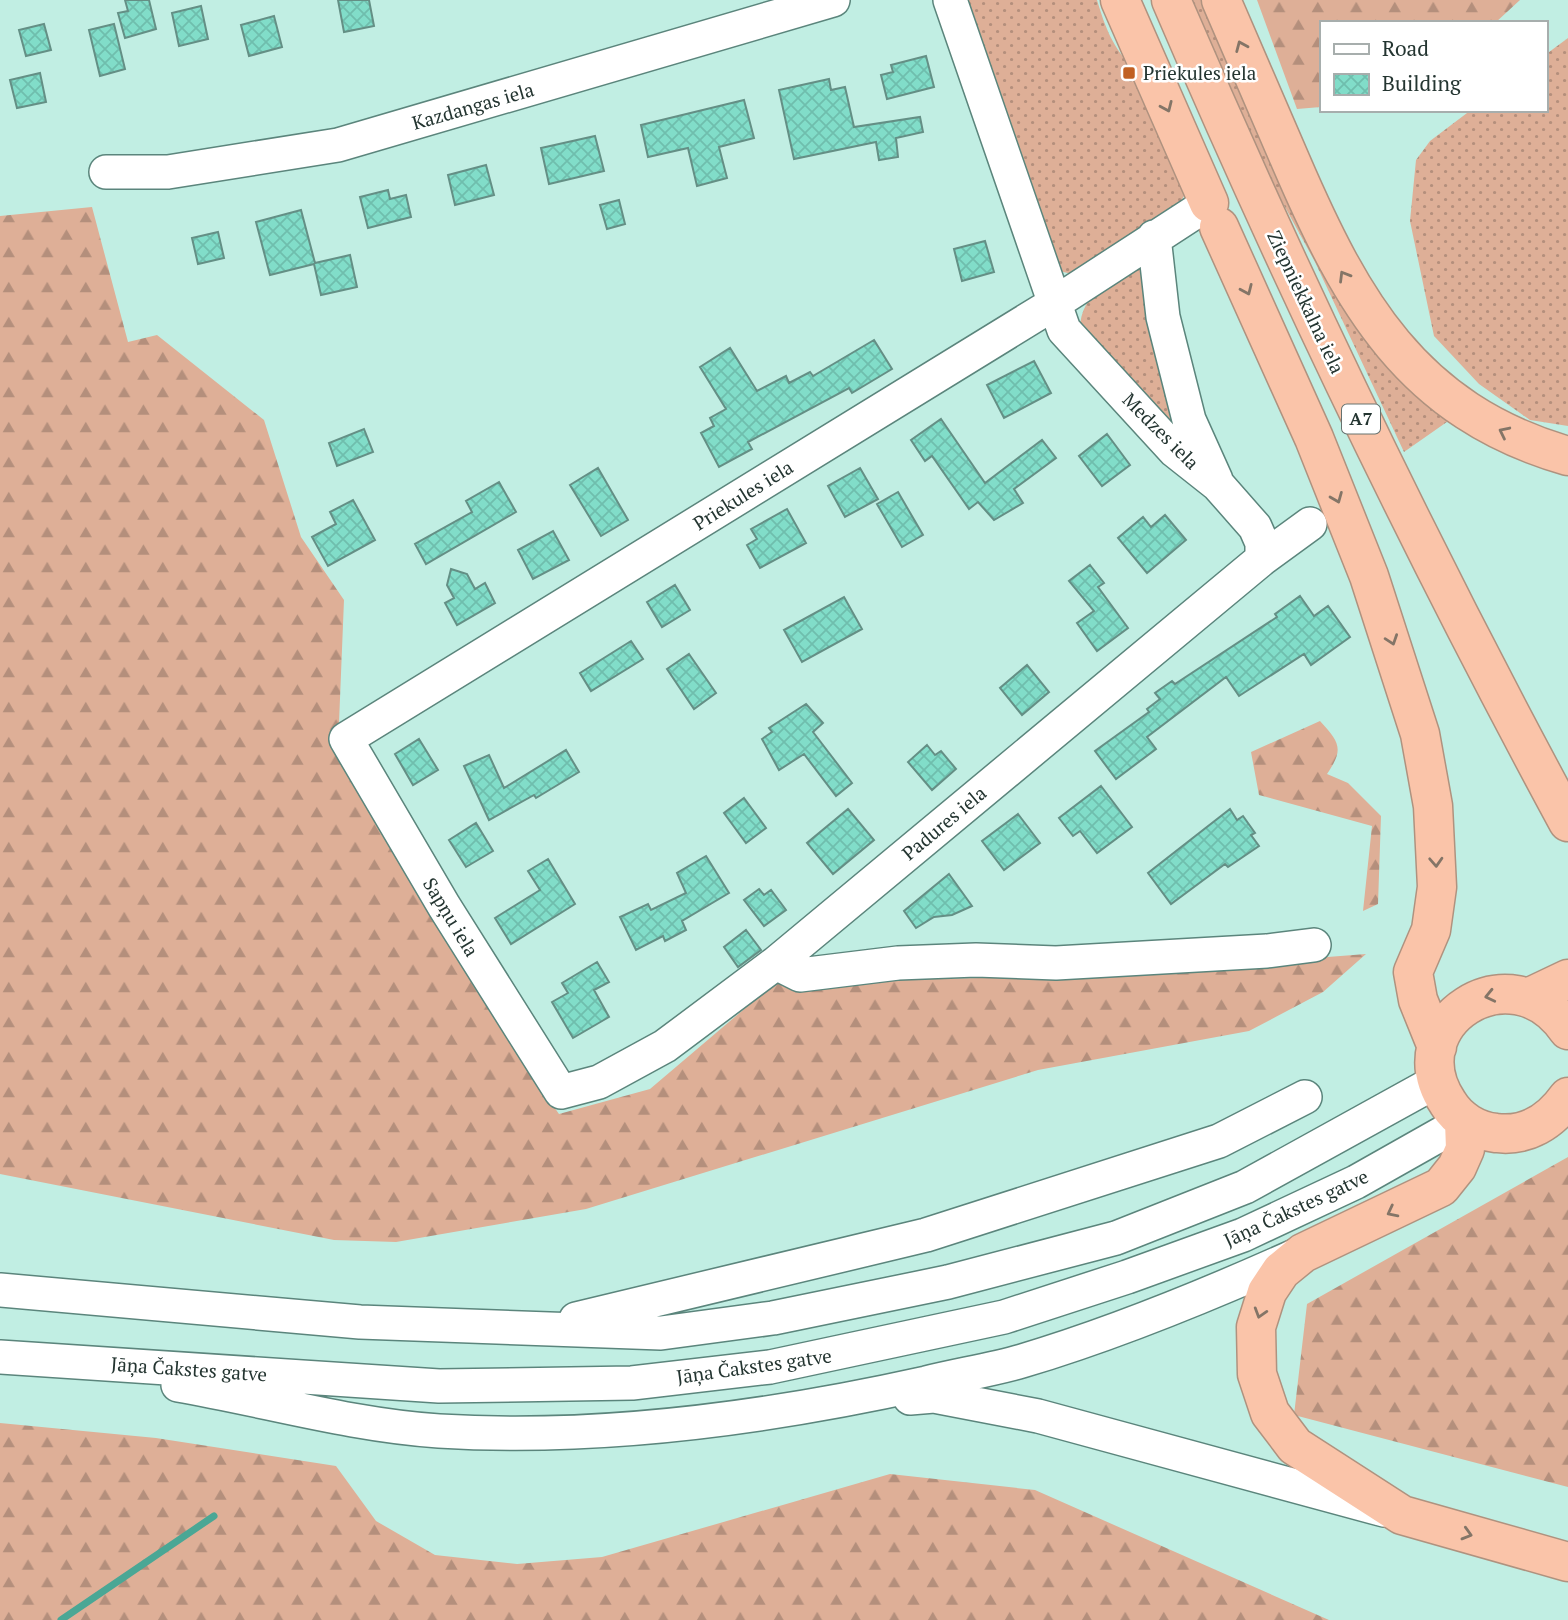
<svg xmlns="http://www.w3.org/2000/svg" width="1568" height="1620" font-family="'PT Serif',serif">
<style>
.grass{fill:url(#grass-dots)}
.forest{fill:url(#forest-firs)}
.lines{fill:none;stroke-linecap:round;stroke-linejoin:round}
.stream{stroke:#4aa795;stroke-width:7}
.building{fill:url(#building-cross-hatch);stroke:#648f85;stroke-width:2}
.minor-casing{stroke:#5b857c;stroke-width:36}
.highway-casing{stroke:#af927f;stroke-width:41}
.minor{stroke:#fff;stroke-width:33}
.highway{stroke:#fac4a9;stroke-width:38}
.oneway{stroke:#847567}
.poi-dot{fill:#c16022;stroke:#fff;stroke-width:2.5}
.labels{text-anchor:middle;stroke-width:5;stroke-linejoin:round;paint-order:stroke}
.shield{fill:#fff;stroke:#66726f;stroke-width:2}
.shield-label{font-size:18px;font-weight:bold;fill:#243531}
.poi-label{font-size:19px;fill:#243531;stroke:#fff;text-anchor:start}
.street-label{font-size:19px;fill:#243531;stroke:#fff}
</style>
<defs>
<pattern id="grass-dots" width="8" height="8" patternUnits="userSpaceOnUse" patternTransform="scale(1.75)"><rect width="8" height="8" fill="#deaf97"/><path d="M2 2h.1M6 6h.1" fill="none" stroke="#b48f7c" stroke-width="1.8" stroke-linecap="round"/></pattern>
<pattern id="forest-firs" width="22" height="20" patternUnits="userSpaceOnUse" patternTransform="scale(1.75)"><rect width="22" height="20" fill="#deaf97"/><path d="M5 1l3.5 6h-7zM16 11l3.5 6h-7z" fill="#b48f7c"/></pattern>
<pattern id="building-cross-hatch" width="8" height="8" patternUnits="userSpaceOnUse" patternTransform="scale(1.75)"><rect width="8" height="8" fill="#81ddc9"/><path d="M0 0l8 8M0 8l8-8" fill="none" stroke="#6fbead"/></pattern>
</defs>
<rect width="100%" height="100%" fill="#c1eee3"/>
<!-- grass -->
<path class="grass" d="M966,0H1097C1105,27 1113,48 1133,68L1186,192L1176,211L1078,275L1063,272L1056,264Z
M1186,0H1208L1304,218L1454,417L1404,452L1315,262L1243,130Z
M1568,38V426L1530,420L1479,384L1434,336L1410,221L1416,160L1430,141L1471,110H1545V55Z
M1148,263L1190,451L1080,332C1079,290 1115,280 1148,263Z"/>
<!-- forest -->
<path class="forest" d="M1257,0H1520L1495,23H1321V107L1297,109Z
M92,207L128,342L157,335L264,420L301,537L344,600L339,723L350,773L516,1053L559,1114L650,1089L776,982L1089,976L1366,954L1323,992L1249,1031L1038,1070L586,1209L396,1242L334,1240L0,1174V216Z
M1320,721C1340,743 1344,749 1327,774L1348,783L1381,816L1378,904L1363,911L1372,826L1259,795L1251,752Z
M1568,1157V1487L1294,1415L1307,1304Z
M0,1423L156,1438L336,1466L376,1521L435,1555L517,1564L602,1557L890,1474L1035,1490L1329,1620H0Z"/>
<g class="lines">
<!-- stream -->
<path class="stream" d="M61,1620L214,1516"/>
</g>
<!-- building -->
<path class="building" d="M125,0H149L156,29L125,38L118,13L128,11Z
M338,0H369L374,26L344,32Z
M201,6L208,39L179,46L172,13Z
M274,16L282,47L249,56L241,25Z
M44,24L51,50L26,56L19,30Z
M114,24L125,69L100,76L89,30Z
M926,56L934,87L887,99L881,75L893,72L891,65Z
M40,73L46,102L17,108L10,80Z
M829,79L831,90L845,87L854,127L920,117L923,132L896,138L898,157L879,160L876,142L794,159L779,90Z
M744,100L754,138L719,147L727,178L697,186L688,148L648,157L641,125Z
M595,136L604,171L549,184L541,148Z
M486,165L494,195L455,205L448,175Z
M388,190L390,199L406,195L411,217L368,228L360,197Z
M619,200L625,224L607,229L600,205Z
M301,210L315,263L350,255L357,287L321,295L314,264L270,275L256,222Z
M218,232L224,258L198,264L192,238Z
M985,241L994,272L962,281L954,249Z
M874,340L892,369L852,393L849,388L748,442L752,449L719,467L701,433L714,426L710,418L726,409L700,367L730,348L757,391L786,376L789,383L810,372L813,376Z
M1034,361L1051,393L1004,418L987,385Z
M941,419L985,483L1042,440L1056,458L1014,489L1023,503L994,520L978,502L969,509L932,456L925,461L911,440Z
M364,429L373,452L337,466L329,443Z
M1107,434L1130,465L1102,486L1079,456Z
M598,468L628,520L601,536L570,485Z
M860,468L878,499L845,517L828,486Z
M499,482L516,512L426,564L415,544L472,512L466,501Z
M898,492L923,535L902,547L877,504Z
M353,500L375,540L328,566L312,537L336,524L330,512Z
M787,509L806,543L760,568L747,545L757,539L751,529Z
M1165,515L1186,540L1147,573L1118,538L1143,517L1151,527Z
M553,531L569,560L533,579L518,550Z
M1090,565L1104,583L1098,587L1128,628L1097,651L1077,623L1094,611L1069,581Z
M451,569L467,574L475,589L485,583L495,603L457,625L445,603L454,598L447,585Z
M675,585L690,610L662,627L647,602Z
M1300,596L1314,616L1328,606L1350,637L1311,665L1304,654L1239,696L1226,677L1147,737L1156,749L1116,779L1095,751L1149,712L1147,709L1160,699L1155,693L1172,681L1175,684L1277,617L1275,614Z
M844,597L862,629L802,662L784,630Z
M631,641L643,659L591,691L580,673Z
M689,654L716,693L694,709L667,669Z
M1027,665L1049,692L1022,715L1000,688Z
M806,704L823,723L813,732L852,783L836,796L804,754L779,770L762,739L772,732L769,728Z
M419,739L438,770L413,785L395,754Z
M927,745L935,755L941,751L956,769L932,790L908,762Z
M566,750L579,772L536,798L534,795L489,820L464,766L489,755L504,788Z
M1101,786L1132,827L1097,853L1080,831L1073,836L1059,818Z
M744,798L766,828L746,843L724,813Z
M848,809L874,840L833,874L807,843Z
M1230,809L1237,820L1243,816L1255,833L1251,835L1259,846L1228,867L1225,864L1171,904L1148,873Z
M1018,814L1040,843L1004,870L982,841Z
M476,823L493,851L466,867L449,840Z
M706,856L729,893L682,921L686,930L665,941L663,936L636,950L620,917L648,904L651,910L686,893L677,873Z
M548,859L575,904L511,944L495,918L540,890L528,871Z
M949,874L972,906L952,915L934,917L916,928L904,911Z
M759,889L764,895L771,890L786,910L764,926L744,900Z
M746,930L761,950L738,967L724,947Z
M597,962L609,982L594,990L609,1017L573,1038L552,1002L568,993L562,983Z"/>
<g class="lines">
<defs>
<path id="minor" d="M950,0L1064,330L1175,451L1218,485L1255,527L1262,543V559
M106,172H168L338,145L833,0
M1209,203L1055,303L346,739L444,906L561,1092L599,1082L665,1046L776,963L1262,559L1310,524
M1154,237L1163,317L1189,420L1216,480
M776,963L800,975L898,963L976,960L1056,963L1267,951L1314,945
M0,1290L360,1322L661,1333L773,1318L948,1282L1116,1238L1245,1187L1437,1081
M576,1319L926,1235L1219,1141L1305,1097
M0,1357L439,1386L632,1383L770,1367L1004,1317L1127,1277L1243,1235L1356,1182L1464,1121
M178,1385C265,1400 350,1425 439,1431C602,1441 768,1418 926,1383C958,1375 991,1370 1022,1361C1116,1333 1208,1295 1297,1255
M910,1398L934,1396L1038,1416L1384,1510"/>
<path id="highway" d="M1120,0L1209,203
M1171,0C1291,280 1423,554 1568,822
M1221,0C1244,54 1268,108 1291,162C1351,301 1411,411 1568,456
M1219,227L1314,438L1369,576L1420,734L1433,806L1437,887L1431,930L1413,972L1418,1000L1437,1047
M1530,997L1568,979
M1568,1030C1511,947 1395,1024 1448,1103C1458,1120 1477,1131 1496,1133C1527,1137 1551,1121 1568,1097
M1464,1121L1465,1149L1457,1167L1441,1187L1303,1253L1281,1271L1267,1292L1256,1327L1257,1374L1270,1413L1295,1446L1402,1515L1568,1562"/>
</defs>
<!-- minor casing -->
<use href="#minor" class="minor-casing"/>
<!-- highway casing -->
<use href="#highway" class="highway-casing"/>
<!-- minor -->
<use href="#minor" class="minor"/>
<!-- highway -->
<use href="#highway" class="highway"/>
</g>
<!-- one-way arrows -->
<defs><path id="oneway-chevron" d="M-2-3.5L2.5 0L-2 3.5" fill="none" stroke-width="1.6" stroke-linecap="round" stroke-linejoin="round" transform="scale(1.75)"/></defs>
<g class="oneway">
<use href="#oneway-chevron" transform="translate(1241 46) rotate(-113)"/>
<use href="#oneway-chevron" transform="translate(1167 107) rotate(66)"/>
<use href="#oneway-chevron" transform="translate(1344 276) rotate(-121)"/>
<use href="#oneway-chevron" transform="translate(1247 290) rotate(66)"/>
<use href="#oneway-chevron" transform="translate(1504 432) rotate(-154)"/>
<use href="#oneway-chevron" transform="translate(1337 498) rotate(68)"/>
<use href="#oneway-chevron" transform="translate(1392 640) rotate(71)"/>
<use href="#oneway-chevron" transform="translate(1436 862) rotate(87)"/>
<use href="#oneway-chevron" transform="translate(1490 996) rotate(167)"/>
<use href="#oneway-chevron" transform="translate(1392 1212) rotate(153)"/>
<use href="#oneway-chevron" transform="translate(1260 1313) rotate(107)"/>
<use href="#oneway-chevron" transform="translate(1467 1534) rotate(16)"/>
</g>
<!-- markers -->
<rect class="poi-dot" x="1122" y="66" width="14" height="14" rx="3.5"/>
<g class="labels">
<!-- shield labels -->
<rect class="shield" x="1342" y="404.5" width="38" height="29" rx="5"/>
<g class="shield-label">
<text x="1361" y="425">A7</text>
</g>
<!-- poi labels -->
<g class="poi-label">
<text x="1143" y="80">Priekules iela</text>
</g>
<!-- street labels -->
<g class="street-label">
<text transform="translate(473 106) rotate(-16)" y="7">Kazdangas iela</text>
<text transform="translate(1306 302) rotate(65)" y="7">Ziepniekkalna iela</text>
<text transform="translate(1161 431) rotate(45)" y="7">Medzes iela</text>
<text transform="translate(743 495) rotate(-32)" y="7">Priekules iela</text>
<text transform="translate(944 823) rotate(-40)" y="7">Padures iela</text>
<text transform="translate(451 917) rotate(59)" y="7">Sapņu iela</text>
<text transform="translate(1296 1208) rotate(-25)" y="7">Jāņa Čakstes gatve</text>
<text transform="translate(754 1366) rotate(-8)" y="7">Jāņa Čakstes gatve</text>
<text transform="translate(189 1369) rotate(4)" y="7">Jāņa Čakstes gatve</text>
</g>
</g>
<!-- legend -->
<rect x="1320" y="21" width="228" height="91" fill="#ffffff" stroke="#a7aead" stroke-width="2"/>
<rect x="1334" y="44" width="35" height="10" fill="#ffffff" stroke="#a7aead" stroke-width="2"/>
<text x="1382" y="56" font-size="21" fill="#243531">Road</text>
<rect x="1334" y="74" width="35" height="21" fill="url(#building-cross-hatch)" stroke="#a7aead" stroke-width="2"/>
<text x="1382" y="91" font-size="21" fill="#243531">Building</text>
</svg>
